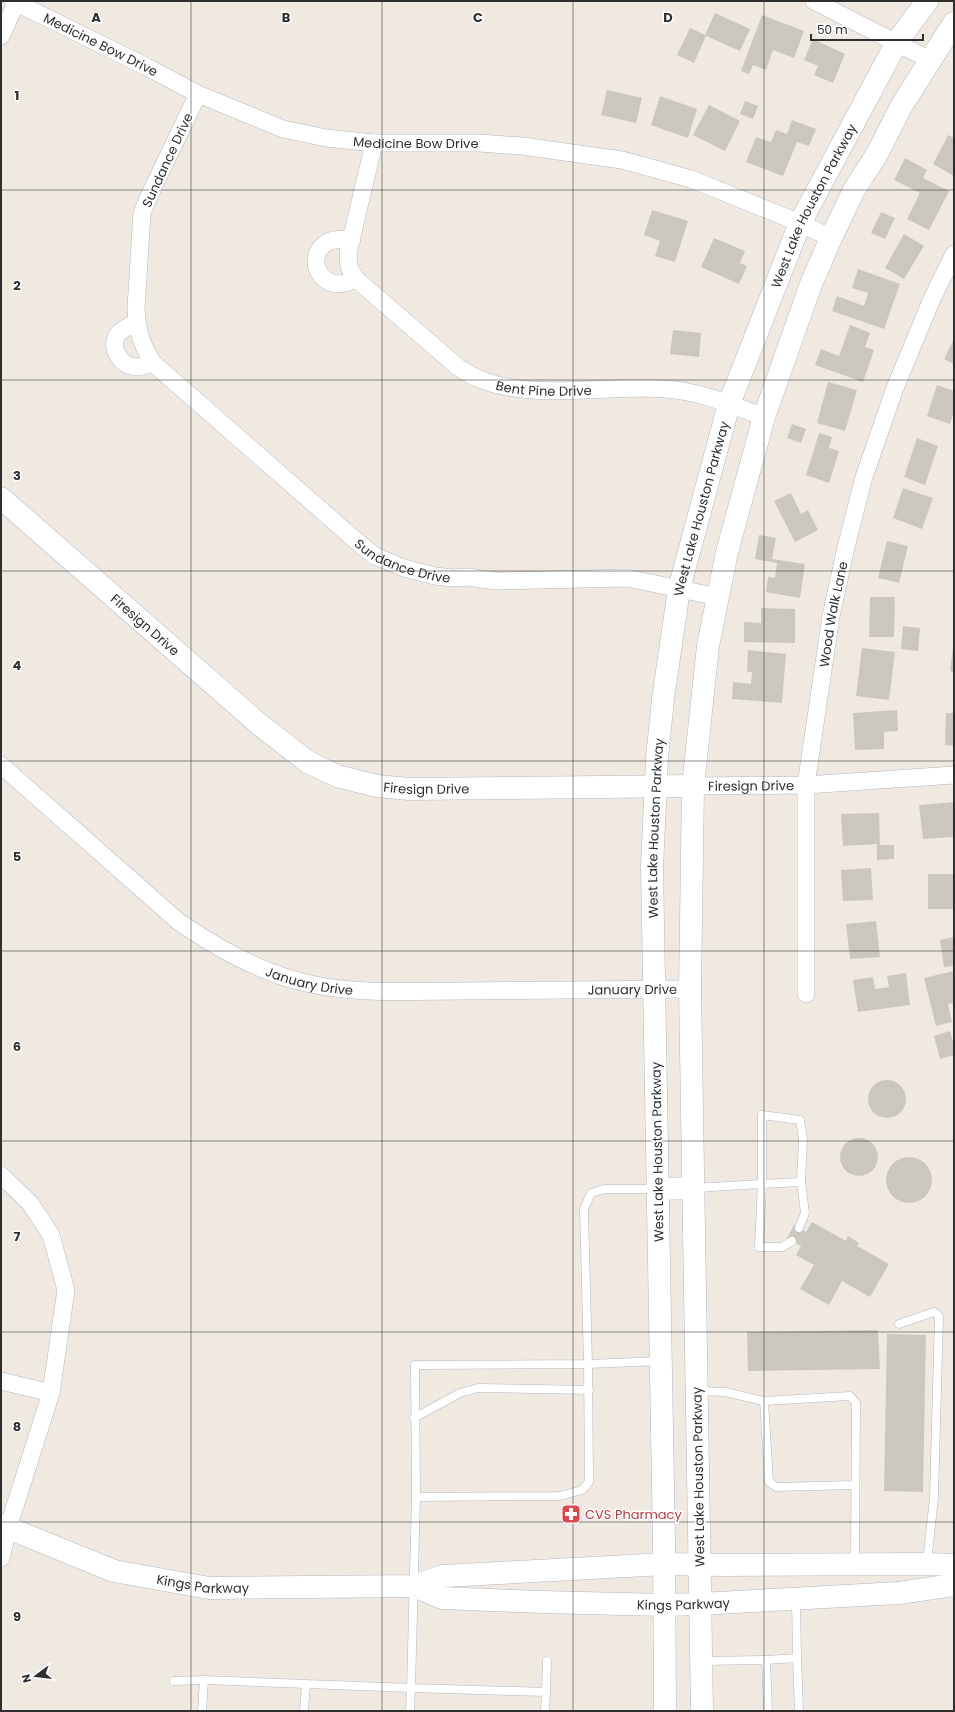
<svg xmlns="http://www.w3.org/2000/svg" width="955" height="1712" font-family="Poppins,sans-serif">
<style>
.building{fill:#cbc7bf}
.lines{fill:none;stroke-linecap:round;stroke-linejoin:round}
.lane-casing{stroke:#b4b7c1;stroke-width:9}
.street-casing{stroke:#b4b7c1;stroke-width:18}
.secondary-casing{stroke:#b4b7c1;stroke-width:23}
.lane{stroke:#fff;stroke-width:8}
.street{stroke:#fff;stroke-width:17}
.secondary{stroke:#fff;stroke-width:22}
.grid{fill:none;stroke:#2e2e2e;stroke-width:1;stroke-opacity:0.55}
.labels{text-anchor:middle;stroke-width:3;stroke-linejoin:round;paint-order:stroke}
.street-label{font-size:13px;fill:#2e2e2e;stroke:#fff}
.health-label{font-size:13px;fill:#be3a42;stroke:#fff;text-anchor:start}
.grid-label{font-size:13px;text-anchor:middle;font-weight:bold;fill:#2e2e2e;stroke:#fff;stroke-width:3;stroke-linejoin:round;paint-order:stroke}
</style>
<rect width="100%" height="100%" fill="#efe9e1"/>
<!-- building -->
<path class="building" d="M715,13L750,29L740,51L706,36L694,63L677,55L690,28L705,35Z
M762,15L804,31L794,58L773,50L766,70L753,65L749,74L741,71Z
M813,39L845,54L833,83L814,75L818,66L804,60Z
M607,90L642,98L636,123L601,115Z
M660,96L697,109L688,138L651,125Z
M745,101L758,106L753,119L740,114Z
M709,105L740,121L725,151L693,135Z
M792,120L816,129L809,146L797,142L783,176L746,162L756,137L771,142L776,130L787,134Z
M948,135L954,138V176L933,164Z
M905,158L927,170L923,178L949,191L929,230L907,219L920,193L894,180Z
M652,210L688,221L675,262L655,256L660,241L644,235Z
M881,212L895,218L885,239L871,233Z
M904,234L924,246L904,279L885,268Z
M714,238L745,251L740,263L747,266L739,284L701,267Z
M858,269L900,284L884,329L832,311L837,296L864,306L868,293L852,288Z
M850,325L870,333L865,347L874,350L863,382L815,365L821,349L839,356Z
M673,330L701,333L699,357L670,354Z
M954,339V364L944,359Z
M828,382L857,390L845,431L817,423Z
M937,385L954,391V412L950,424L927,416Z
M792,424L806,429L801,443L787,438Z
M819,433L832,437L829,448L839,451L829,483L806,475Z
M917,438L938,446L925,485L904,477Z
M903,488L933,498L922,529L893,518Z
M791,493L801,514L808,510L818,530L795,542L774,501Z
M759,535L776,538L772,559L805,564L800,598L766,592L768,577L775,578L777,563L755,559Z
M887,541L908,546L899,583L878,578Z
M870,597H895L894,637H869Z
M761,608L795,609V643L744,642V622L761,623Z
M903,626L920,628L918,651L901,649Z
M953,647H954V672L950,671Z
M862,648L895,652L889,700L856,696Z
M748,650L786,654L782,703L732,699L733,682L751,684L752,672H747Z
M897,710L898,731L884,732V749L855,750L853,713Z
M946,713H954V746L945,745Z
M954,802V837L923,839L919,805Z
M879,813L880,845H894V859L877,860V844L843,846L841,814Z
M871,868L873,900L843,901L841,870Z
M928,874H954V909H928Z
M876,921L880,957L850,959L846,924Z
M954,937V966L944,967L940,940Z
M954,971V1003L948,1004L952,1022L936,1026L924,978Z
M906,973L910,1005L858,1012L853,980L873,977L875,989L889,987L887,976Z
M950,1031L954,1046V1055L940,1059L934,1036Z
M868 1099a19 19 0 1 1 38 0a19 19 0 1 1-38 0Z
M840 1157a19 19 0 1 1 38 0a19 19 0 1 1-38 0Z
M886 1180a23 23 0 1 1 46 0a23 23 0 1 1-46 0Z
M812,1222L846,1241L848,1236L859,1243L857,1246L889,1264L870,1297L842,1281L829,1305L800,1289L814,1265L796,1255L801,1246L787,1238L794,1225L806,1232Z
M878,1330L880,1369L748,1371L747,1332Z
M887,1334L926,1335L923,1492L884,1491Z"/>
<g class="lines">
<defs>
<path id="lane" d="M694,1188L762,1184V1115L800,1120L803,1139L801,1182L805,1213L799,1228
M792,1241L782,1247H759L762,1184L801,1182
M899,1324L934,1312L939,1316L934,1497L927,1563
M697,1391L725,1392L764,1401L850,1396L856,1403L855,1563
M764,1401L769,1482L776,1487L854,1485
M414,1418L460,1393L478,1388L589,1390
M416,1497L560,1496L582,1490L589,1482L588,1364L584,1209L591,1193L604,1189H657
M796,1599L797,1658
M766,1660L797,1658L799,1711
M702,1661L766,1660L768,1711
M174,1681L204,1680
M546,1692L547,1661
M202,1711L204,1680L306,1684
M304,1711L306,1684L411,1688L416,1497L415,1365L588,1364L659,1361
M410,1711L411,1688L546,1692L545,1711"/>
<g id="street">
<path id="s1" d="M13,1L147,67L198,94L283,129L326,138L374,143H479L522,146L622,160L691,179L800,223L831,238"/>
<path d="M814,1L930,60"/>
<path d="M1,36L17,1"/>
<path id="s2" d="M198,94L150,194L142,213L136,308C137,330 141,344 153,363L361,545L375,556L404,568L435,576L453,578L467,577L496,581L627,578L718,597"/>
<path id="s3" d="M374,143L348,253L349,267L356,279L459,368C465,371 471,376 477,378C531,402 607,384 665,389C699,391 732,405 764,417"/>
<path d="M352,239C345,239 336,239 330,241C307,251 314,282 338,284C344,284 351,281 356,279"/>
<path d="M137,322C131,325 122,329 118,334C108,348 122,368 138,367C143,366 148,364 153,363"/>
<path id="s4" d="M1,765L179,922C217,948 261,973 306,983C357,995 411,991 463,991C538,990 614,989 690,989"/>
<path id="s5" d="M693,786L806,785L954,775"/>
<path id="s6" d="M806,994V785L831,616L846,547L864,477L895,388L931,301L954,254"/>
<path d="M1,1175L30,1203L51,1235L66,1290L51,1393L8,1528L1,1558"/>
<path d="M1,1381L51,1393"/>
</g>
<g id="secondary">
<path id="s7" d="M1,498L260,725L308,762L337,776L377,786L409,789L693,786"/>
<path d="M658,1189L694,1188"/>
<path id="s8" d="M1,1525L114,1571L209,1588L414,1586L443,1576L664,1564L723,1565L927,1564L954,1565"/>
<path id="s9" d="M414,1586L442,1598L542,1602L664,1605L700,1604L899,1593L954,1585"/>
<path id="s10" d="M665,1711L664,1542L652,867L657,758L663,699L679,589L729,404L800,223L897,42L927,1"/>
<path d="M702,1711L690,989L693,786L708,646L727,552L764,417L811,284L831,238L854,190L877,154L902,105L954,23"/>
</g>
</defs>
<!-- lane casing -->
<use href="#lane" class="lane-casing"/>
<!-- street casing -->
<use href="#street" class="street-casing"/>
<!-- secondary casing -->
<use href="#secondary" class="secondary-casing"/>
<!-- lane -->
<use href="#lane" class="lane"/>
<!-- street -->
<use href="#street" class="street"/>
<!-- secondary -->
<use href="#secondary" class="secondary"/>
</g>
<!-- grid -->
<path class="grid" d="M191,1V1711M382,1V1711M573,1V1711M764,1V1711M1,190H954M1,380H954M1,571H954M1,761H954M1,951H954M1,1141H954M1,1332H954M1,1522H954"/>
<!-- icons -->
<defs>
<symbol id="pharmacy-square" viewBox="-11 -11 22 22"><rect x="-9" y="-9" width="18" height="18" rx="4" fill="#e0444e" stroke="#fff"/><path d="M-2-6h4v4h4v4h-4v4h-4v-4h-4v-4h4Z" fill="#fff"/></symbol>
</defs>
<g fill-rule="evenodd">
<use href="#pharmacy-square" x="560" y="1503" width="22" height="22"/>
</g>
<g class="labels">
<!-- street labels -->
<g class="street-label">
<text dy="5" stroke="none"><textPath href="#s1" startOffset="98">Medicine Bow Drive</textPath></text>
<text dy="5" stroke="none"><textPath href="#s1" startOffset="433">Medicine Bow Drive</textPath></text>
<text transform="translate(167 160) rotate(-65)" y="5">Sundance Drive</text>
<text dy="5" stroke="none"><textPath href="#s10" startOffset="1531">West Lake Houston Parkway</textPath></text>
<text dy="5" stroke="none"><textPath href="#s3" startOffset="366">Bent Pine Drive</textPath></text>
<text dy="5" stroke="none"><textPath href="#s10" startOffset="1207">West Lake Houston Parkway</textPath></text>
<text dy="5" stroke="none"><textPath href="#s2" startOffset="607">Sundance Drive</textPath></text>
<text dy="5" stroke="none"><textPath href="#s6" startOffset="382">Wood Walk Lane</textPath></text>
<text dy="5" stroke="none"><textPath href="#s7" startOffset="192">Firesign Drive</textPath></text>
<text dy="5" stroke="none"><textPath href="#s5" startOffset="58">Firesign Drive</textPath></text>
<text dy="5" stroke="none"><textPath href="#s7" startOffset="528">Firesign Drive</textPath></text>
<text dy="5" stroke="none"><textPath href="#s10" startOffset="883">West Lake Houston Parkway</textPath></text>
<text dy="5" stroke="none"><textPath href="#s4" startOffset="382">January Drive</textPath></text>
<text dy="5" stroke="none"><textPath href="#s4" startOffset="706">January Drive</textPath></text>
<text transform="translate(657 1152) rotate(-91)" y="5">West Lake Houston Parkway</text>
<text transform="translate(698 1477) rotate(-91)" y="5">West Lake Houston Parkway</text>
<text dy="5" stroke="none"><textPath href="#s8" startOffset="212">Kings Parkway</textPath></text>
<text dy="5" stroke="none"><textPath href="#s9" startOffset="272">Kings Parkway</textPath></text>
</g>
<!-- health labels -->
<g class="health-label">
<text x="585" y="1519">CVS Pharmacy</text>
</g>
</g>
<g class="grid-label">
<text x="96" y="22">A</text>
<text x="286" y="22">B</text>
<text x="478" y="22">C</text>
<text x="668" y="22">D</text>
<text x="17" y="100">1</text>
<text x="17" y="290">2</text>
<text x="17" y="480">3</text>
<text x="17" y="670">4</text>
<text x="17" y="861">5</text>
<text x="17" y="1051">6</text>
<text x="17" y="1241">7</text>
<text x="17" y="1431">8</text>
<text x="17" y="1621">9</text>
</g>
<!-- border -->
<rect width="955" height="1712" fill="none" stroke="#2e2e2e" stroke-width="4"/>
<!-- north arrow -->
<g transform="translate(36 1676) rotate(255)" stroke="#ffffff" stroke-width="3" paint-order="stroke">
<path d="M0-3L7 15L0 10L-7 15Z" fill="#2e2e2e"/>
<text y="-6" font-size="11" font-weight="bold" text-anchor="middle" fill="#2e2e2e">N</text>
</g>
<!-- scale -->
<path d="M811 34v6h112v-6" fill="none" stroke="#2e2e2e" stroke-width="2"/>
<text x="817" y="34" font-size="12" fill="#2e2e2e" stroke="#ffffff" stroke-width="3" paint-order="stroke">50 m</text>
</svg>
